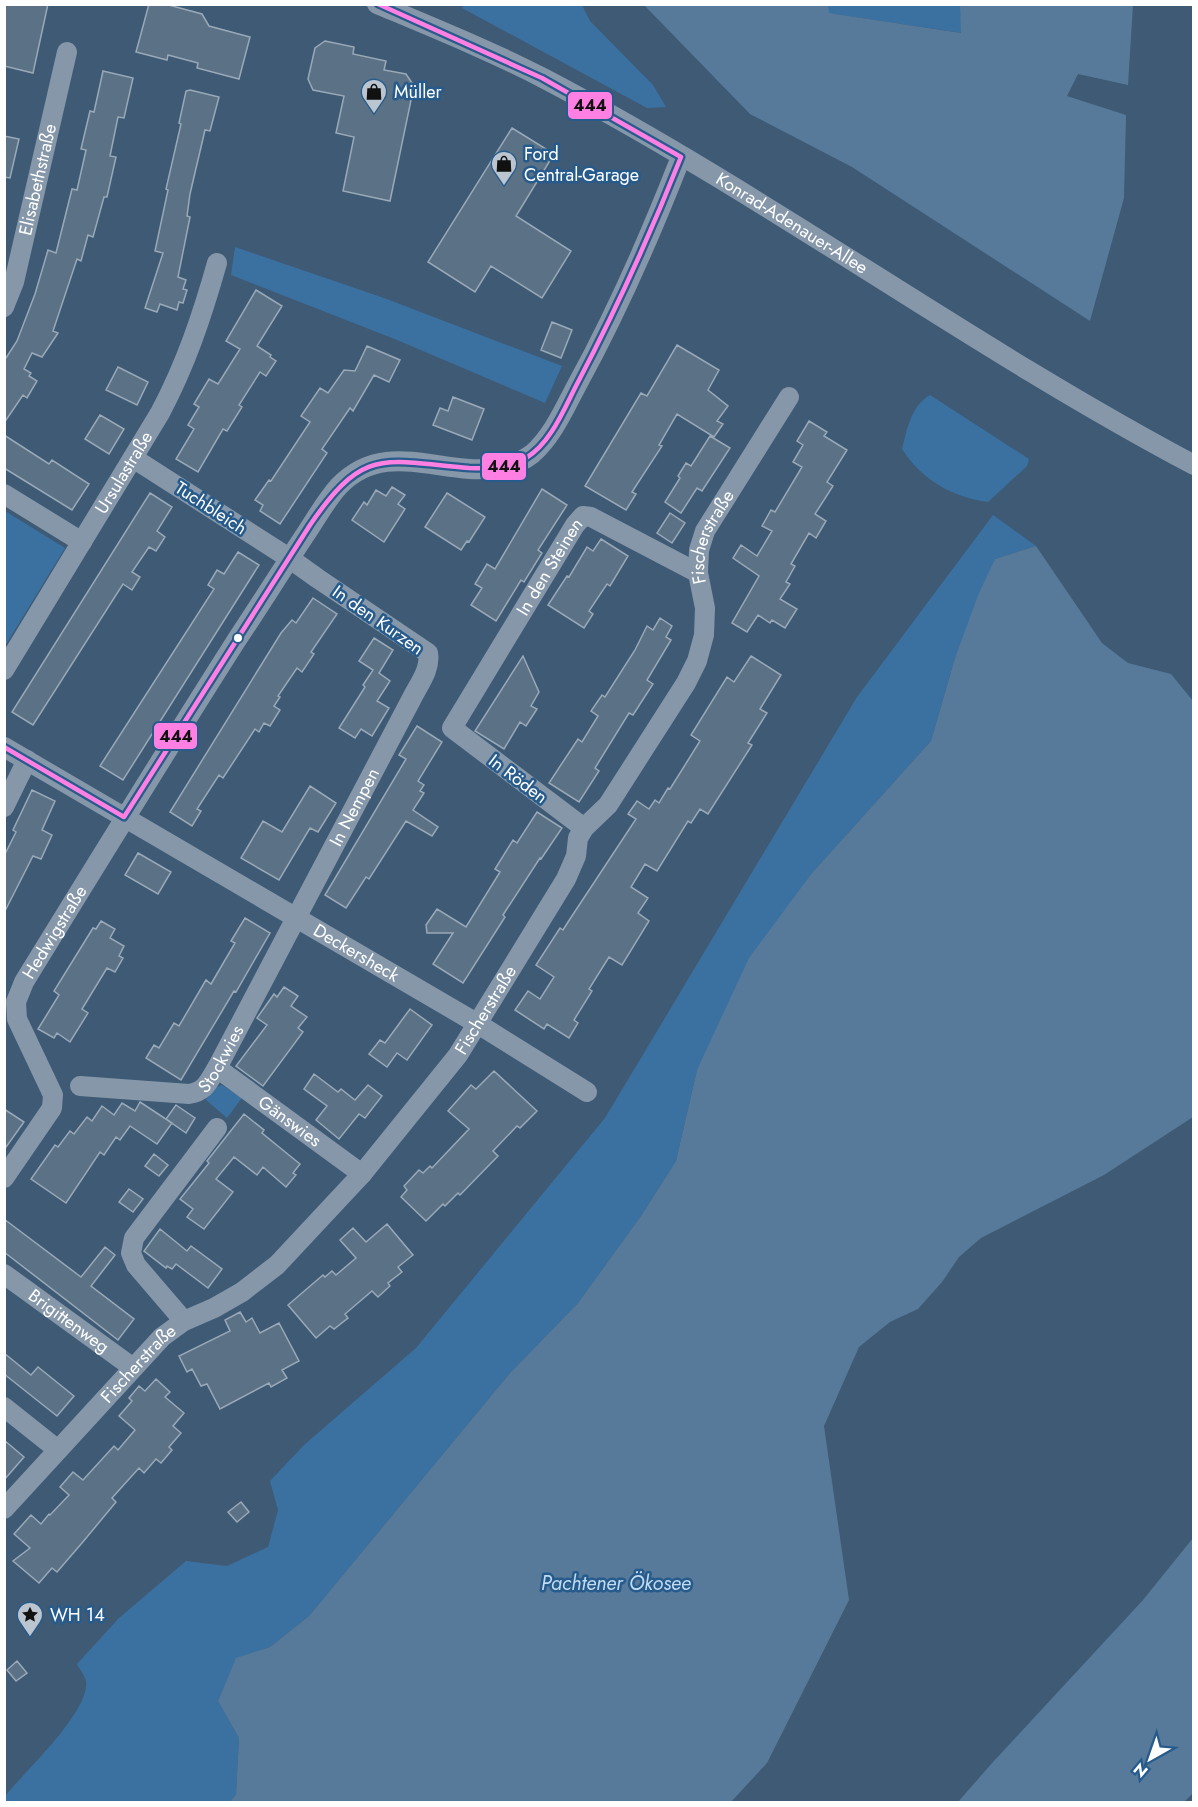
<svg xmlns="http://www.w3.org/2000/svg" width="1198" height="1807" font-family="Jost,sans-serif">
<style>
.green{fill:#3b71a1}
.water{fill:#577a9a}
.building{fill:#5b7286;stroke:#99a9b8;stroke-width:1.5}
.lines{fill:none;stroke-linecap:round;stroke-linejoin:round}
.minor{stroke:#8597a9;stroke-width:20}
.bus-1-casing{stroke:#275b8c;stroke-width:9}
.bus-1{stroke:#ff80e2;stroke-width:4.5}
.bus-dot{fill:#fff;stroke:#275b8c;stroke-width:2}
.labels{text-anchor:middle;stroke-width:5;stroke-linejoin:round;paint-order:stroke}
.poi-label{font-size:18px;fill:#fff;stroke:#275b8c;text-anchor:start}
.street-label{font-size:18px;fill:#fff;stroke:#275b8c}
.water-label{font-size:20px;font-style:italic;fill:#c1dbf1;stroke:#275b8c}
.line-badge{stroke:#275b8c;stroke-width:2}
.pale-badge-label{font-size:16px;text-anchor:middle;font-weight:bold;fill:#111}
</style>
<rect width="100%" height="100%" fill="#3e5a75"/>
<!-- green -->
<path class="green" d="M465,5H582L590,21L653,85L666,107L647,108L462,8Z
M828,5H960L962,33L828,13Z
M235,247L384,298L562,366L545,403L397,340L231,275Z
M930,395L1029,459L1027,466L988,502C952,497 922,480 902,449C907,429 911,406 930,395Z
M5,511L65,548L5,646Z
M993,515L1036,546L995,559L955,658L931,741L812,873L697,1070L676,1161L641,1216L578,1303L510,1373L309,1616L270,1647L236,1659L218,1701L239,1738L236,1794L230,1802H5V1796C25,1772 86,1714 86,1685C87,1678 80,1670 77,1664L119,1618L186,1561L227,1566L268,1547L278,1510L270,1481L304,1445L416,1348L605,1118L857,697Z
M222,1085L242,1098L227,1118L206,1100L214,1088Z"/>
<!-- water -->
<path class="water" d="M644,5H828L829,13L961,33L960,5H1133L1128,85L1078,74L1067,96L1126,115L1124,198L1090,321L852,167L750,114Z
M1036,546L1102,643L1128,663L1171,674L1193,701V1117L1104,1175L981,1238L959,1257L942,1282L918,1309L890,1322L859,1347L824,1426L849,1600L767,1763L731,1802H230L236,1794L239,1738L218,1701L236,1658L270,1647L309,1616L510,1373L578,1303L641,1216L676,1161L697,1070L749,958L812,873L931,741L955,658L979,593L995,559Z
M1193,1538L1194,1792L1184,1802H958L993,1762L1143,1600Z"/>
<!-- building -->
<path class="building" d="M4,4H48L33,73L4,66Z
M149,4H165L202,14L209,26L250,37L239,79L197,68L198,63L168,55L167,60L136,52Z
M325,41L354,47L353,54L386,61L384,70L406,74L414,86L390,201L343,191L354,137L336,133L344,96L313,90L308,79L315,48Z
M103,71L133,78L124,118L118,117L110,156L116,157L107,197H104L93,237L88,235L81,261L77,259L53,331L58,333L42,357L32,353L24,369L31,373L29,376L37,381L27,398L23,395L4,423V361L17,341L35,294L48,250L56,253L72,189L77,190L86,150L81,149L90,111L94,112Z
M190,90L219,97L210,131L205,130L190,194L187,216L190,217L178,277L186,280L183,289L187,290L183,303L179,302L177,310L160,304L157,312L145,308L163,253L155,251L168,190L166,189L181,124L179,123L186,91Z
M512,128L554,154L516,216L571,251L542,298L491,266L475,292L428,262Z
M4,136L19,139L10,178L4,177Z
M256,290L282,306L257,346L271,355L270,357L276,361L266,376L260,372L239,405L242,407L227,431L223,429L198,472L176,459L194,429L188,425L199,407L194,404L209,379L218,384L240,349L226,341Z
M552,322L572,330L561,358L541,350Z
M677,345L719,370L708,390L728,406L717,421L723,424L714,437L677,414L659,445L662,446L632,492L636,494L626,510L585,486L641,393L647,396Z
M367,346L400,360L389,382L374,375L353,411L350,408L322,449L327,453L280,524L260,511L263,505L255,500L269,480L271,481L310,422L301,416L320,388L328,393L344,370L355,371Z
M118,367L148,382L137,405L106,390Z
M453,397L484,409L472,440L433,425L440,408L448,411Z
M100,415L124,429L109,454L85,439Z
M809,421L827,432L824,436L847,450L827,482L833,486L815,514L826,521L816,538L809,533L791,564L795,566L786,582L790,584L780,599L797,609L785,628L772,620L770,623L758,615L747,632L732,623L759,576L733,558L741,545L757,556L772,531L762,526L771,510L775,512L802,467L793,462L803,445L797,441Z
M4,435L49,464L52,460L89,484L72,510L4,468Z
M710,436L730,448L702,491L697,488L681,513L665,502L680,478L678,476L686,463L691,466Z
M392,487L405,495L398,504L405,509L384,542L352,520L364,502L367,505L376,490L386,496Z
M542,489L567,505L538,550L542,553L524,582L521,580L496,621L471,605L482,588L475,584L487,564L495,569Z
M150,493L172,507L157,531L165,537L156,551L149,547L132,572L140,577L132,590L123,584L33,725L12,712Z
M447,493L485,517L469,542L467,541L461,550L425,527Z
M670,513L685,523L672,543L657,533Z
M601,539L628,556L610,586L607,584L589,611L593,614L584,628L548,605L567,576L569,577L587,547L593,551Z
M238,552L259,565L123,780L100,766L214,589L208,585L217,570L224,574Z
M313,598L337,614L311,652L314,654L302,672L297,668L278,696L280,697L274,706L280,710L270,726L264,723L259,732L255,729L223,778L219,775L197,809L201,811L192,826L170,812L281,633L292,620L296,623Z
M660,618L672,626L666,637L671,640L647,680L653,684L633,715L629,713L595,768L599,771L579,802L549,783L578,739L582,742L598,716L591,711L602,695L605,697L635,650L647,626L653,630Z
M374,638L393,650L379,673L390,681L377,701L389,708L372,736L361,729L355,738L339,728L365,687L363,685L373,670L359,661Z
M523,656L539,692L531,706L537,709L526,726L520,722L504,749L475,731Z
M751,656L781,675L760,709L767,713L748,743L752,745L708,814L700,809L691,823L688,821L657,871L645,864L631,887L648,898L638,913L649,921L622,965L609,957L589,989L592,991L574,1020L578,1023L569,1038L547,1024L544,1029L515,1010L528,991L540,999L554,977L536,965L560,928L563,930L568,922L636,819L628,814L635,804L637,801L649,809L655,800L659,803L668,788L670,789L700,741L691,735L727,677L734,682Z
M417,726L442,742L418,781L424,785L420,791L424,793L413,810L438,827L432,836L406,821L369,879L366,877L346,908L325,895L406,759L399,755Z
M310,786L336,803L318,832L310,828L279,880L241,858L263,821L282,832Z
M32,790L55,801L42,830L52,835L41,859L33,856L4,913V856L16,832L13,830Z
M537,812L562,828L541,859L540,858L503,915L505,917L463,983L433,964L453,933H427L426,925L437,909L466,927L500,872L495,869L513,840L517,843Z
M138,853L171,872L158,894L125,875Z
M245,918L270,933L236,992L234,991L181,1080L146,1058L154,1045L159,1048L174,1023L179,1026L206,980L211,984L235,943L231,941Z
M101,921L115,929L110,938L124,946L119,956L123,958L115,972L107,968L82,1009L88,1013L70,1042L57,1033L54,1038L38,1029L59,995L54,991L93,928L96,929Z
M284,987L298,996L291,1006L307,1017L298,1028L303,1032L263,1086L236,1066L267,1025L257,1018L274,994L277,997Z
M410,1009L432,1025L407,1060L397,1053L387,1067L369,1054L380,1040L385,1043Z
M494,1071L537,1111L520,1128L517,1126L493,1151L498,1156L460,1195L458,1193L445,1206L443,1204L426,1221L401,1197L407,1190L404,1186L419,1170L423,1173L430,1166L432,1168L469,1129L448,1111L471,1085L476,1089Z
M314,1074L338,1092L341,1089L355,1100L368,1085L382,1096L365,1118L359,1114L339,1139L316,1120L327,1106L304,1089Z
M140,1102L172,1123L157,1144L130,1126L120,1140L116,1137L104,1155L100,1152L66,1203L31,1179L55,1145L58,1147L70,1131L74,1134L87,1117L92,1121L102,1106L114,1115L122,1103L135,1111Z
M176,1105L195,1118L186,1133L166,1119Z
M4,1109L24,1122L4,1150Z
M244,1114L264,1130L262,1133L300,1164L293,1173L296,1175L286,1187L263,1167L257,1175L234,1157L216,1179L233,1192L204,1229L187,1217L193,1209L180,1199L209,1163L207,1161Z
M154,1154L168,1165L159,1176L145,1166Z
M129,1189L143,1199L133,1212L119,1202Z
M4,1219L81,1277L105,1247L115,1255L91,1286L134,1319L118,1340L4,1252Z
M387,1224L413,1255L398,1267L402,1272L388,1283L390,1286L378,1297L372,1291L345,1314L348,1318L334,1329L330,1326L316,1338L288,1305L323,1275L325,1277L332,1271L336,1275L356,1258L340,1240L353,1228L366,1242Z
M160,1229L187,1251L191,1246L222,1269L208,1288L176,1264L172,1269L167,1266L166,1268L144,1251Z
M240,1312L246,1322L252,1318L260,1333L279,1323L299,1361L282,1370L287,1378L271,1387L269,1383L220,1409L207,1384L201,1386L192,1369L187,1372L179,1356L230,1331L225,1320Z
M4,1353L31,1375L38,1367L74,1396L57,1416L4,1374Z
M156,1379L170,1392L165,1397L184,1413L173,1426L181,1433L169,1447L172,1450L161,1463L156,1459L144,1473L139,1468L112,1498L116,1502L82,1543L57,1572L52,1568L39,1583L13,1561L30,1548L14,1534L31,1515L41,1524L49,1514L50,1515L69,1495L60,1487L73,1472L83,1480L114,1446L118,1450L135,1430L119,1416L132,1401L129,1398L139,1386L145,1391Z
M4,1440L24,1457L4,1480Z
M241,1502L249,1512L237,1522L228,1512Z
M17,1661L27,1673L16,1681L7,1670Z"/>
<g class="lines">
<!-- minor -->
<g class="minor">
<path id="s1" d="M377,4C432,27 491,51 545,79C768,196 971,347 1194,465"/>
<path id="s2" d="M4,307L14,282L67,52"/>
<path d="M4,494L82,542"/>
<path id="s3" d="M4,670L160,413C186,364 202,316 217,263"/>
<path id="s4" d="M4,747L478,1024L587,1092"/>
<path d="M4,807L27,760"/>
<path id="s5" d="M584,828L452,728L575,525L583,516L591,517L698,573"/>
<path id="s6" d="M217,1068L362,1174"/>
<path id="s7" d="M80,1086L189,1094C206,1091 208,1082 217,1068L412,698C419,684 431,669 428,653L317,578L289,558L133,458"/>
<path id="s8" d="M4,1178L52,1108L53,1095L17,1019L16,1002L24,982C94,868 164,754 236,641C260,605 283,568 307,532C317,517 327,499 339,486C387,436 445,479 501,467C512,465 523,461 532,454C553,436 565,407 578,383C618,310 651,234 681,157"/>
<path id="s9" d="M4,1274L132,1367"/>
<path d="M184,1321L136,1265L131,1253L134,1238L217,1128"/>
<path d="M4,1407L58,1450"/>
<path id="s10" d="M4,1509L162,1337L184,1321L214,1308L242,1292L277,1265L362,1174L458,1055L566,879L576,856L578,838L584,828L608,805L686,683L697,661L704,635L705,608L698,573L699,550L705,531L789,397"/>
</g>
<defs>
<path id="bus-1" d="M4,747L124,817L310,525C364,446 383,461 469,468C489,469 508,469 526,458C551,443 564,409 577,384C616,310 650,235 681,157L542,78L378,4"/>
</defs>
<!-- bus-1 casing -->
<use href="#bus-1" class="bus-1-casing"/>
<!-- bus-1 -->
<use href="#bus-1" class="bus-1"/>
</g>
<!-- icons -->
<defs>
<symbol id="shop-pin" viewBox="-11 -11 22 30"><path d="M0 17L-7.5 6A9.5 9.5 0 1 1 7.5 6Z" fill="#bbc5cf" stroke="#275b8c"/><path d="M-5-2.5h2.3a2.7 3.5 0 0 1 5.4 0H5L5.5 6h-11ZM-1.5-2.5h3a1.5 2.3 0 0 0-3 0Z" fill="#111"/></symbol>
<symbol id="sight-pin" viewBox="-11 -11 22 30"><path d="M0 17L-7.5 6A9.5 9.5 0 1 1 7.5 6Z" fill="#bbc5cf" stroke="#275b8c"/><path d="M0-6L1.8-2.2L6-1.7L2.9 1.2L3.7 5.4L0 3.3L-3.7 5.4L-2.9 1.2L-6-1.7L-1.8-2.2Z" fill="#111"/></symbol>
</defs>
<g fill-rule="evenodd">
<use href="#shop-pin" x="359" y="77" width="30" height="40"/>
<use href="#shop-pin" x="489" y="149" width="30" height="40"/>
<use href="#sight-pin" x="15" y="1600" width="30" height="40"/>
</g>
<!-- markers -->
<circle class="bus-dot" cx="238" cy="638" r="5"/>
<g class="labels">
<!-- poi labels -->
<g class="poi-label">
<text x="394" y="98">Müller</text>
<text x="524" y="160">Ford<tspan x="524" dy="21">Central-Garage</tspan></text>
<text x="50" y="1621">WH 14</text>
</g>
<!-- street labels -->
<g class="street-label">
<text dy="6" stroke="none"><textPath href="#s2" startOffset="132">Elisabethstraße</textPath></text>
<text dy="6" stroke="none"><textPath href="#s1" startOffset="470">Konrad-Adenauer-Allee</textPath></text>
<text dy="6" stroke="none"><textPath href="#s3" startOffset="231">Ursulastraße</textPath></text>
<text transform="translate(211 508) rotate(33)" y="6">Tuchbleich</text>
<text dy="6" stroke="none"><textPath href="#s10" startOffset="1240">Fischerstraße</textPath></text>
<text dy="6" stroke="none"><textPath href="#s5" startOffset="354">In den Steinen</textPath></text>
<text transform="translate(378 620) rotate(35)" y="6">In den Kurzen</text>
<text transform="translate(518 779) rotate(37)" y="6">In Röden</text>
<text dy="6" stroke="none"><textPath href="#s7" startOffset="444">In Nempen</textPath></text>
<text dy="6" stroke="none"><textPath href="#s8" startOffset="279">Hedwigstraße</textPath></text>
<text dy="6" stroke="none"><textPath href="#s4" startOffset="408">Deckersheck</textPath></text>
<text dy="6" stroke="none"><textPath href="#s10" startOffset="700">Fischerstraße</textPath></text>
<text dy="6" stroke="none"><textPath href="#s7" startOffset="159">Stockwies</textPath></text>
<text dy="6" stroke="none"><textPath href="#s6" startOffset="90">Gänswies</textPath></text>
<text dy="6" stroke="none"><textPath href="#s9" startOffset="80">Brigittenweg</textPath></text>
<text dy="6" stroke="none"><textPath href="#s10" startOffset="198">Fischerstraße</textPath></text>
</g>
<!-- water labels -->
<g class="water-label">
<text x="616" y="1590">Pachtener Ökosee</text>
</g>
</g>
<g class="line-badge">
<rect x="567" y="91" width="46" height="29" rx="6" fill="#ff80e2"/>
<rect x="481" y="452" width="46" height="29" rx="6" fill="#ff80e2"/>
<rect x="153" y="722" width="45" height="28" rx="6" fill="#ff80e2"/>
</g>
<g class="pale-badge-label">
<text x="590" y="111">444</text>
<text x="504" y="472">444</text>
<text x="176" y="742">444</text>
</g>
<!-- border -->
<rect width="1198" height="1807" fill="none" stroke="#ffffff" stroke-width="12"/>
<!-- north arrow -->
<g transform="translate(1150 1759) rotate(220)" stroke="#275b8c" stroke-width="4.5" paint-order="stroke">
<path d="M0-4.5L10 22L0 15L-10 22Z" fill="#ffffff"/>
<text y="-9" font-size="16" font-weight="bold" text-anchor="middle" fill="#ffffff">N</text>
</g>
</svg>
